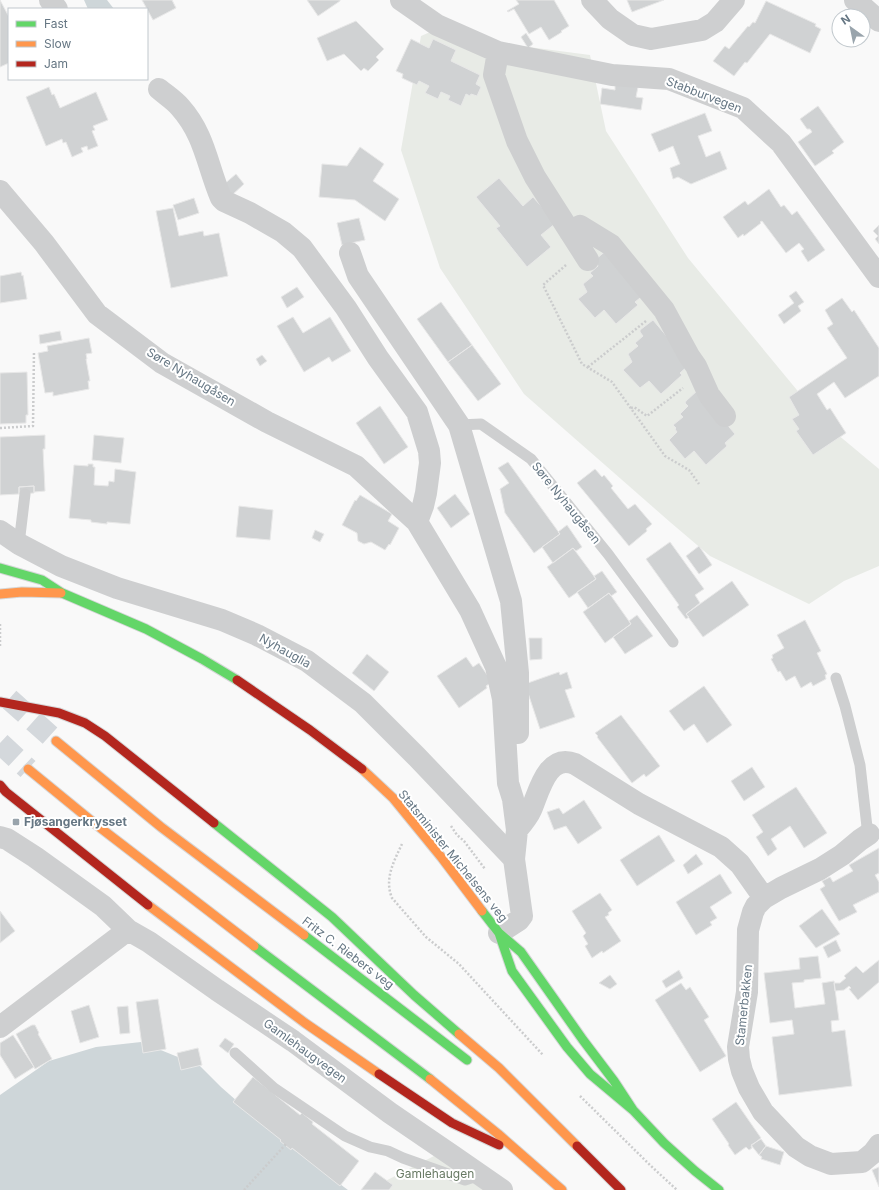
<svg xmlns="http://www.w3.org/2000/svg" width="879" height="1190" font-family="Inter,sans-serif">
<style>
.green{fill:#e8ebe6}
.water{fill:#ced6d9}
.building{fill:#d0d2d3;stroke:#e8e8e8}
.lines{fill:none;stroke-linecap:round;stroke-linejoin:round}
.highway-tunnel{stroke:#d4d8dc;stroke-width:22;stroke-dasharray:22 11;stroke-linecap:butt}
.fast-casing{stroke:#d5d6d7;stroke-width:11}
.slow-casing{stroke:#d5d6d7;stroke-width:11}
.jam-casing{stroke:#d5d6d7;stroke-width:11}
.path{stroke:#cbcccd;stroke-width:2.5;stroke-dasharray:2 2;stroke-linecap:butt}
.lane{stroke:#cecfd0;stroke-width:11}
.street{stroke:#cecfd0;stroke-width:22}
.fast{stroke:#63d668;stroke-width:9}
.slow{stroke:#ff974d;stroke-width:9}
.jam{stroke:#b3261e;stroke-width:9}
.poi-dot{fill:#99a4ac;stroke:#fff;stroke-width:1.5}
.labels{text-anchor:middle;stroke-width:4;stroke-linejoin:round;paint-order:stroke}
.street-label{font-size:12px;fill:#657683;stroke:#fff}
.poi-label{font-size:12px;font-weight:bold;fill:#657683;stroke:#fff;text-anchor:start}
.park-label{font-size:12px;fill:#687a64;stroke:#fff}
</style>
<rect width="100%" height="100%" fill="#f9f9f9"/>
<!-- green -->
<path class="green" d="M444,26L498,43L590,55L606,131L688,258L825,424L879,469V566L844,581L809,604L710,556L670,522L524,394L440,268L401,150L421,36Z
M434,1156L499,1190H368Z"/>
<!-- water -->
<path class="water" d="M84,0H107L114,9H88Z
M141,1042L200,1066L221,1087L286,1144L348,1190H0V1095L49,1061L96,1047Z"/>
<!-- building -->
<path class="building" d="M0,0L9,17V63L0,67Z
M142,0H172L176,8L153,20Z
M307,0H340V1L318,16Z
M516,0H554L569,26L561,31L562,32L549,40L541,27L529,34L514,9L508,12L507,11L519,4Z
M627,0H664L632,12Z
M766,1L816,24L815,26L821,29L810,53L770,34L747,63L745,62L734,76L713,61L725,46L729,49L748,26L749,27L753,22L755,23Z
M356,21L384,49L376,57L379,60L368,71L364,68L361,71L344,54L327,61L317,38Z
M526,33L533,44L528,48L521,37Z
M411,39L429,48L433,39L456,50L451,61L480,75L476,84L481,87L477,96L471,94L470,96L466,94L461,106L448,100L450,96L441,92L438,99L425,93L429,86L419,81L417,85L402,78L403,74L396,71Z
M615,84L638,87L636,97L643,98L641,110L600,104L602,88L615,90Z
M49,87L52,95L54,94L60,108L96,92L108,120L93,126L95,130L92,131L98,146L88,150L87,146L81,148L83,152L72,157L66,142L63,143L62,139L46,146L26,97Z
M818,106L844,142L832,151L834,153L815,166L798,142L812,132L810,129H807L800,119Z
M705,113L712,131L698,136L706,157L720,151L727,169L691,184L678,177L673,179L670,168L680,164L673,146L659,152L651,134Z
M360,147L384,164L373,181L399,199L385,221L355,200L319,197L322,164L347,166Z
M236,174L244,184L231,196L222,186Z
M499,178L523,206L533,197L556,223L541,235L551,247L527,267L496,228L500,226L476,197Z
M769,189L781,207L784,205L792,215L797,211L825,250L808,262L801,251L804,249L799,243L786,253L762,221L760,222L761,223L744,236L743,234L738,238L723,217L745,201L748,205Z
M194,198L199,213L178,220L173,205Z
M173,208L179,236L203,231L204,236L219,233L228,276L171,288L156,211Z
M359,218L365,240L342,245L337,223Z
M879,225V244L875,239L878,236L873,231Z
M608,249L645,294L635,302L638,305L616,324L604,310L595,318L578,299L587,292L583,284L593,276L590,273L598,266L595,260Z
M21,272L22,276L23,275L27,299L0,303V276Z
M297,287L304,297L287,308L281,297Z
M796,291L804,302L798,306L801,311L784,324L778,315L794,303L789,296Z
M842,298L852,312L854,310L879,348V376L845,398L834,382L817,394L827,410L830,408L846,433L813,455L796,431L799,429L792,419L799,415L789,397L847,358L827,328L833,324L825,310Z
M441,302L472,345L448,362L417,319Z
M293,317L303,333L330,317L351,351L332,362L329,357L304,372L277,326Z
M653,320L690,364L680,373L682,375L661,394L649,381L640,388L623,370L632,362L628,354L638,346L635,343L643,336L640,332V330Z
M60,331L62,340L40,344L39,335Z
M89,338L92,353L86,354L87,359H86L90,381H88L89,389L53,396V392L45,393L38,353L48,351L47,346Z
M472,345L501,384L478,401L448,362Z
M262,355L267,361L260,366L256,359Z
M27,372L28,415H26V423L0,424V373Z
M698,390L735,434L725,443L727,446L706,465L694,451L685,459L669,440L677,432L675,429L676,428L673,425L683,417L680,414L688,406L685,403L686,401Z
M380,406L408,447L384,464L356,423Z
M45,435V449H43L45,491L34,492V486L19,487V494L0,495V437Z
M94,435L124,438L121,463L92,460Z
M508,462L560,534L534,553L505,513L500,489L509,483L498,468Z
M88,464H93V467H95L94,485L108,486L109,481L114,482L115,469L136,472L130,524L107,522V524L91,522V520L69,518L74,465L88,466Z
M595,469L602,477L604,475L613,486L611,488L628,509L635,504L652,524L646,529L647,531L629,546L577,483Z
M34,486V493L19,494V487Z
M455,494L470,514L451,528L437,508Z
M360,495L392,514L388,521L399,528L390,545L389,544L385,550L371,542L364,544L358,541L357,533L342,525L355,500L356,501Z
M239,506L273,510L270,540L236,537Z
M567,525L582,547L576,551L573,548L553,563L542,547L560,534L558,532Z
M315,530L324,534L320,542L312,538Z
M670,542L704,589L695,595L700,603L686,614L689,617L686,619L677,607L679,605L646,559Z
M699,546L712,565L699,574L686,556Z
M573,548L596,579L569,598L547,567Z
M602,571L617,592L611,596L609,593L588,608L577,592L596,579L594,576Z
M732,581L749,605L703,637L686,614Z
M609,593L631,624L605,643L583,612Z
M637,615L653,636L625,654L613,637L631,624L629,621Z
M805,620L821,651L817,653L827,674L825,675L826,679L813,686L811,682L801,688L795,676L786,681L780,671L778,672L771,659L773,658L772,655L784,648L777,635Z
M529,638H542V659L530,660Z
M367,654L389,672L374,691L352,673Z
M466,657L473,667L479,663L492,682L486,686L487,688L459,708L437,676Z
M559,672L560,675L567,672L572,688L565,690L575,717L540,729L525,684Z
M704,686L732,725L707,743L694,724L684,731L669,711Z
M621,715L660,766L646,777L644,774L632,783L597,737L598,736L595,733Z
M752,767L765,787L744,801L731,781Z
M796,787L827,833L804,848L790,826L771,839L777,849L768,856L756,837L763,832L752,815Z
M584,800L602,828L578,844L566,826L554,830L547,812L559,808L563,814Z
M659,835L675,861L637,886L620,860Z
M879,848V873L875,875L879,882V892L853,905L857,912L839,921L820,889L825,886L822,881L830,877L833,882L853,871L849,865Z
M696,854L703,864L688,874L683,865Z
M720,874L732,893L710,907L717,918L710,922L712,925L696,935L676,902Z
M600,893L612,910L608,913L609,915L605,917L621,941L603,953L602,951L592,958L585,946L588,944L583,936L586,933L572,911Z
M822,909L840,934L816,948L799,926Z
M0,911L15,931L0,943Z
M836,940L841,951L828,958L823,947Z
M818,956L821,978L804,980V982L792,983L795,1008L825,1004L822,983L834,981L839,1020L831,1021L832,1032L845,1030L852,1086L779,1095L772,1037L794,1034L792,1020L770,1023L764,973L800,969L799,958Z
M879,960V982L858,1000L849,989L851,988L849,986L844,990L835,991L834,983H840L846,978L844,976L856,966L863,973Z
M679,970L683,978L666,988L662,981Z
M610,975L617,984L610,989L599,983Z
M681,983L686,990L690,987L709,1017L704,1020L726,1056L700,1072L655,1000Z
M158,999L166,1049L143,1053L136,1002Z
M89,1005L99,1037L80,1043L71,1011Z
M128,1006L130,1033L120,1034L117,1007Z
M32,1025H35L39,1033L38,1034L52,1059L35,1069L16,1034Z
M13,1035L34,1067L15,1079L0,1055V1043Z
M225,1038L234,1044L228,1053L219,1046Z
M198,1048L202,1065L181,1070L177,1053Z
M253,1077L300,1115L302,1113L313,1122L312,1124L359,1161L340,1186L292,1148L291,1150L280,1141L281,1140L233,1102Z
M736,1102L761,1138L751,1146L752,1148L749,1150L746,1147L735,1155L728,1145L729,1144L712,1119Z
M761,1139L766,1146L759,1155L751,1145Z
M766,1146L784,1152L780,1165L761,1159L762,1157L759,1155Z
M879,1167V1187L872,1170Z
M375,1172L393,1185L389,1190H361Z"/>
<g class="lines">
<!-- highway-tunnel -->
<path class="highway-tunnel" d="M9,699L56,741
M0,743L28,769"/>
<defs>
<path id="fast" d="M0,568L42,580L62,593L146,629L202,659L237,680
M214,823L332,917L414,995L459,1034
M482,911L499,933L521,952L583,1040L614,1081L633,1110
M499,933L512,971L567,1047L590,1074L633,1110L664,1143L695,1171L719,1190
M304,935L467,1060
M254,946L430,1079"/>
<path id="slow" d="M0,594L22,592L61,593
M56,741L161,827L304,935
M28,769L94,823L254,946
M362,769L393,798L442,858L482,911
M148,905L305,1023L379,1074
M459,1034L499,1068L577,1146
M430,1079L498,1134L562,1190"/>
<path id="jam" d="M237,680L310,730L362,769
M0,702L59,713L85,723L105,736L214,823
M0,785L6,792L148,905
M379,1074L452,1123L499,1145
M577,1146L621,1190"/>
</defs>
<!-- fast casing -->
<use href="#fast" class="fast-casing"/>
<!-- slow casing -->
<use href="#slow" class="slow-casing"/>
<!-- jam casing -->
<use href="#jam" class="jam-casing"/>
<!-- path -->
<path class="path" d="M566,265L543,285L582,364L612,382L665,456L689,470L699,484
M588,367L646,321
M631,408L634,407L647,416L683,388
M0,428L33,426L34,351
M0,624V648
M451,826L457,835L464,841L485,869
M402,844C394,861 384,879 392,898L426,937L459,964L543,1055
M580,1096L651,1166L677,1190
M244,1190L286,1144"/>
<!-- lane -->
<path class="lane" d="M459,425L481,424L531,459L608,554L673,642
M19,544L25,494
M836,678L845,706L860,765L867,827L869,834
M235,1053L274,1088L345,1136L370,1147L388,1151L403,1158L465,1180L480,1175"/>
<!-- street -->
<path class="street" d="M50,0L57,9
M401,0L437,25L498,52L612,75L669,79L743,108L781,143L879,277
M592,0L610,19L633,35L651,39L702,30L715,22L734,0
M855,0L879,21
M498,52L494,75L517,141L535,177L588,260
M159,89C166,95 174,100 180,107C205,135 207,165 221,198L224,201L250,213L283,232L302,248L346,308L378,358L417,412L429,451L430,463L426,493L423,506L417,522
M0,191L44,243L97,314L162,363L267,422L356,466L417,522L470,610L496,667L503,699L508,783L513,799L517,830L514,859L522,916L519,920L499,933
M570,232L580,226L611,245L664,310L689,356L696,366L709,395L725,416
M350,253L358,276L459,425L511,601L518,673V733
M0,531L19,544L61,566L117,588L222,620L257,635L307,661L363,703L417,757L514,859
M517,830C522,824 528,817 531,810C539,792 547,753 575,764L639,804L721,847L740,864L764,898L756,906L753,912L748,930L747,992L738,1047L739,1059L742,1071L749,1088L763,1112L796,1147L810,1156L831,1164L862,1162L873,1153L879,1145
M0,837L7,839L35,857L103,906L128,930L149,942L217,990L293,1041L390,1113L453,1156L502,1190
M764,898L781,888L820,869L842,855L860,840L869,834
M0,1027L128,930"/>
<!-- fast -->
<use href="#fast" class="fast"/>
<!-- slow -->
<use href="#slow" class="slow"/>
<!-- jam -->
<use href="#jam" class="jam"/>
</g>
<!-- markers -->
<rect class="poi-dot" x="12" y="818" width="8" height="8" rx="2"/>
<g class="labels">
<!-- street labels -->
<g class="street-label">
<text transform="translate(704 95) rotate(21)" y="4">Stabburvegen</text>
<text transform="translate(191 377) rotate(31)" y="4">Søre Nyhaugåsen</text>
<text transform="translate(566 503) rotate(51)" y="4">Søre Nyhaugåsen</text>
<text transform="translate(285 651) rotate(29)" y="4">Nyhauglia</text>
<text transform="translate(453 856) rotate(51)" y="4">Statsminister Michelsens veg</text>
<text transform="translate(348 953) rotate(37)" y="4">Fritz C. Riebers veg</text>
<text transform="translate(744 1005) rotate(-84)" y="4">Stamerbakken</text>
<text transform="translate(305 1051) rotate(36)" y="4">Gamlehaugvegen</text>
</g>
<!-- poi labels -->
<g class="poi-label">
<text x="24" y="826">Fjøsangerkrysset</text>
</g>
<!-- park labels -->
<g class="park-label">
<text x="435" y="1178">Gamlehaugen</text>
</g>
</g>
<!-- legend -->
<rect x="8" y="8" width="140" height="72" fill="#ffffff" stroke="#c1c8cd"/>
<rect x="16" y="21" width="20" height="6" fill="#63d668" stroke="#c1c8cd"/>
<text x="44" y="28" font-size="12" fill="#657683">Fast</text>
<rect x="16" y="41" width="20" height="6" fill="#ff974d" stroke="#c1c8cd"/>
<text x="44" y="48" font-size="12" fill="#657683">Slow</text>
<rect x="16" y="61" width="20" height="6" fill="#b3261e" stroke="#c1c8cd"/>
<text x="44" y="68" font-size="12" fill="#657683">Jam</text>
<!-- north arrow -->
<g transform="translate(851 28) rotate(327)"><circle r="19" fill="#ffffff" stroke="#c1c8cd"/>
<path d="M0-3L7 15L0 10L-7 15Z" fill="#99a4ac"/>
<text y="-6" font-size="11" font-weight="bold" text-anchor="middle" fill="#657683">N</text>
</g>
</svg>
